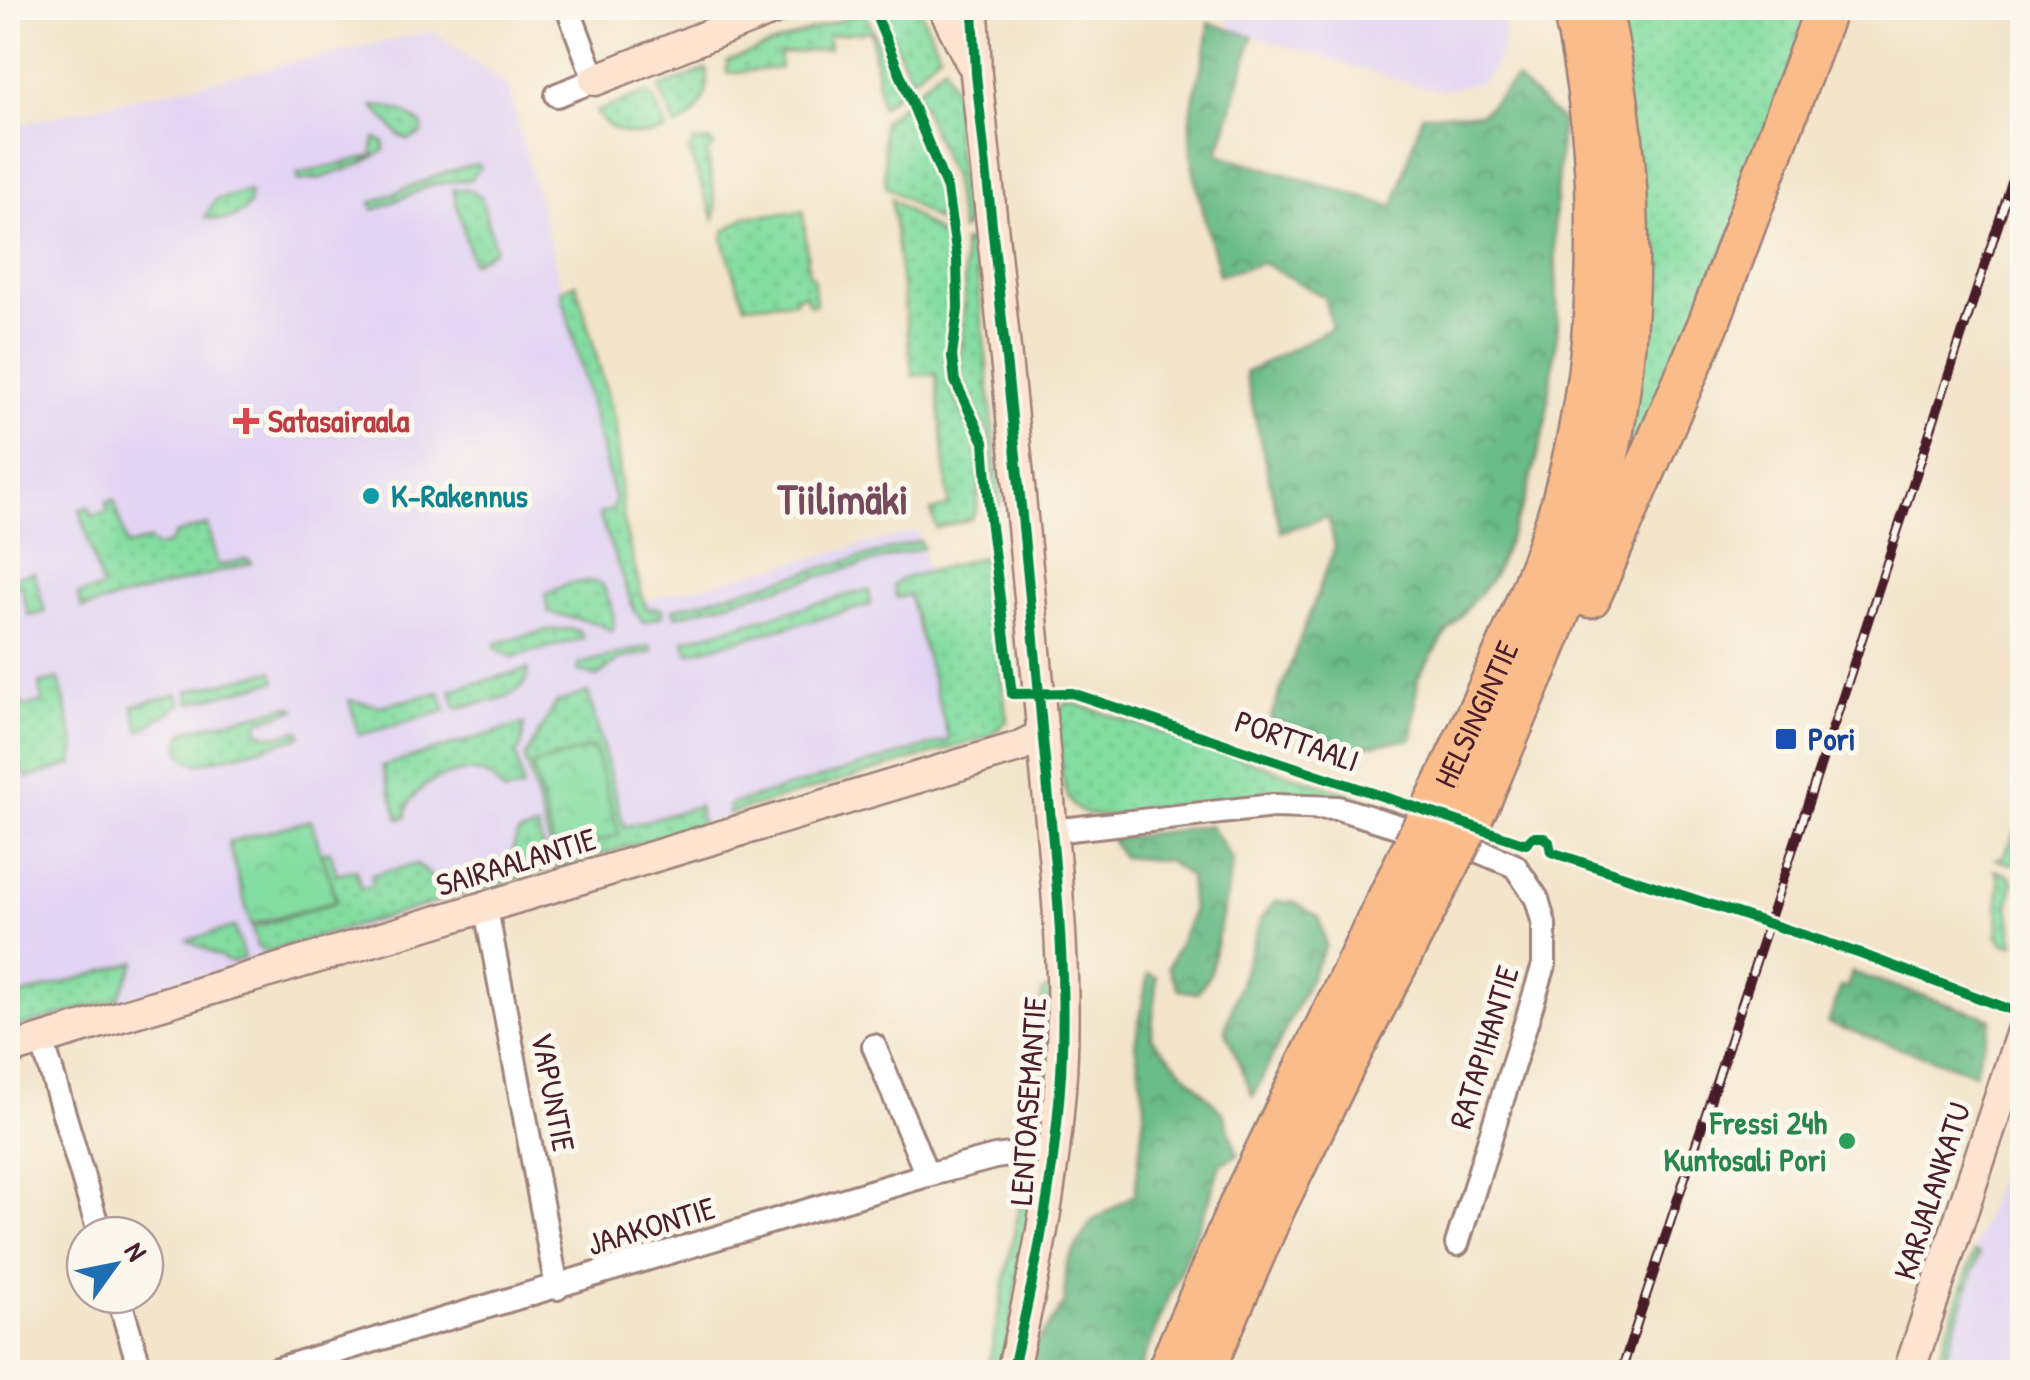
<svg xmlns="http://www.w3.org/2000/svg" width="2030" height="1380" font-family="'Patrick Hand',sans-serif">
<style>
.built{fill:#e2d4f3}
.grass{fill:url(#grass-dots);stroke:#677e66;stroke-width:2.5}
.forest{fill:url(#forest-crowns);stroke:#5a6e5a;stroke-width:2.5}
.park{fill:url(#park-crowns);stroke:#677e66;stroke-width:2.5}
.lines{fill:none;stroke-linecap:round;stroke-linejoin:round}
.street-casing{stroke:#9e827a;stroke-width:28}
.secondary-casing{stroke:#9e827a;stroke-width:35}
.highway-casing{stroke:#9e827a;stroke-width:45}
.street{stroke:#fff;stroke-width:22}
.secondary{stroke:#fde4d1;stroke-width:30}
.highway{stroke:#fabc8b;stroke-width:40}
.rail-casing{stroke:#4a1f2b;stroke-width:10}
.rail{stroke:#fbf7ec;stroke-width:6;stroke-dasharray:19;stroke-linecap:butt}
.highway-bridge-casing{stroke:#9e827a;stroke-width:45;stroke-linecap:butt}
.highway-bridge{stroke:#fabc8b;stroke-width:40}
.cycleway-casing{stroke:#fbf7ec;stroke-width:16}
.cycleway{stroke:#00873e;stroke-width:10}
.health-dot{fill:#e0444e;stroke:#fbf7ec;stroke-width:4}
.culture-dot{fill:#0f9aa8;stroke:#fbf7ec;stroke-width:4}
.transit-dot{fill:#1a4fb4;stroke:#fbf7ec;stroke-width:4}
.leisure-dot{fill:#2e9e5b;stroke:#fbf7ec;stroke-width:4}
.labels{text-anchor:middle;stroke-width:10;stroke-linejoin:round;paint-order:stroke}
.health-label{font-size:32px;font-weight:bold;fill:#be3a42;stroke:#fbf7ec;text-anchor:start}
.culture-label{font-size:32px;font-weight:bold;fill:#0d838f;stroke:#fbf7ec;text-anchor:start}
.street-label{font-size:32px;fill:#4a1f2b;stroke:#fbf7ec}
.transit-label{font-size:32px;font-weight:bold;fill:#164399;stroke:#fbf7ec;text-anchor:start}
.leisure-label{font-size:32px;font-weight:bold;fill:#27864d;stroke:#fbf7ec;text-anchor:end}
.district-label{font-size:42px;font-weight:bold;fill:#76495c;stroke:#fbf7ec}
</style>
<defs>
<pattern id="grass-dots" width="8" height="8" patternUnits="userSpaceOnUse" patternTransform="scale(2.5)"><rect width="8" height="8" fill="#84dda2"/><path d="M2 2h.1M6 6h.1" fill="none" stroke="#74bd8c" stroke-width="1.8" stroke-linecap="round"/></pattern>
<pattern id="forest-crowns" width="20" height="18" patternUnits="userSpaceOnUse" patternTransform="scale(2.5)"><rect width="20" height="18" fill="#6bbc88"/><path d="M2 6a3 3 0 1 1 6 0M12 15a3 3 0 1 1 6 0" fill="none" stroke="#5a986f"/></pattern>
<pattern id="park-crowns" width="20" height="18" patternUnits="userSpaceOnUse" patternTransform="scale(2.5)"><rect width="20" height="18" fill="#84dda2"/><path d="M2 6a3 3 0 1 1 6 0M12 15a3 3 0 1 1 6 0" fill="none" stroke="#74bd8c"/></pattern>
</defs>
<rect width="100%" height="100%" fill="#fbf7ec"/>
<filter id="ink" filterUnits="userSpaceOnUse"><feTurbulence type="fractalNoise" baseFrequency=".01" numOctaves="2"/><feDisplacementMap in="SourceGraphic" scale="20" xChannelSelector="R" yChannelSelector="G"/><feConvolveMatrix kernelMatrix="1 2 1 2 8 2 1 2 1" color-interpolation-filters="sRGB"/></filter>
<filter id="wash" filterUnits="userSpaceOnUse"><feTurbulence type="fractalNoise" baseFrequency=".0048" numOctaves="4" result="noise"/><feDisplacementMap in="SourceGraphic" scale="40" xChannelSelector="R" yChannelSelector="G"/><feGaussianBlur stdDeviation="2.25" result="paint"/><feColorMatrix in="noise" values="0 0 0 0 0 0 0 0 0 0 0 0 0 0 0 0 0 1.4 0 .05"/><feComposite in="paint" operator="in"/></filter>
<g filter="url(#wash)">
<rect width="100%" height="100%" fill="#f3e4ca"/>
<!-- built -->
<path class="built" d="M1224,8H1505L1502,50L1491,73L1481,82L1443,90L1412,84L1232,30Z
M433,31L508,86L645,601L917,531L972,741L8,1035V127Z
M2022,1104V1372H1934Z"/>
<!-- grass -->
<path class="grass" d="M879,8H919L940,53L911,79Z
M1617,8H1812L1738,220L1623,484Z
M864,11L900,90L881,107L871,31L828,35L829,49L780,54V68L727,73V61Z
M944,65L961,109L955,134L967,226L961,231L952,177L916,91Z
M707,69C710,96 700,115 676,127L659,88Z
M646,93L653,98L667,130C639,139 613,138 596,112Z
M904,102C924,144 939,182 947,228L886,186L882,123Z
M373,106C393,106 407,112 422,125V133L409,140L400,136Z
M375,138L384,142V151L361,164L322,178L297,181L298,174L372,156Z
M710,141L714,147L707,152L716,209L714,219L689,152L693,142Z
M477,164L481,167L470,179L432,185L374,210L371,203L446,172Z
M453,189L469,190L481,197L495,249L472,263Z
M249,191V206C236,220 224,223 205,217L215,200Z
M891,199L938,233L949,249L952,311L946,359L953,394L979,445L981,476L976,511L971,519L936,528L931,511L949,506L936,374L913,376Z
M803,211L809,275L813,276L816,304H809L805,294L794,298L795,301L745,305L723,240L725,231L745,217Z
M974,241L1000,495V505L991,510L992,449L987,431L967,392L960,364L965,295L963,242Z
M576,283L616,426L624,524L642,597L647,608L662,609L663,616L644,622L635,612L599,514L612,510L615,501L561,290Z
M114,500L127,546L149,540L154,546C165,548 170,544 175,534L207,525L218,566L247,559L252,563L82,609L78,595L102,588L80,509L89,507L92,516L108,512L106,502Z
M920,541L923,548L676,616L673,609Z
M982,557L987,562L1007,721L989,737L728,814L729,805L949,740L909,595L897,598L893,586L901,579Z
M34,572L45,612L29,616L20,584L8,587V579Z
M590,581L602,584C608,598 618,617 612,632L597,623L549,613L545,595L567,584Z
M866,590L869,591L870,605L689,653L684,640Z
M573,629L580,632L583,639L512,657L495,648L496,643L548,630Z
M650,646L652,652L620,659L597,677L577,670L579,664Z
M528,669C528,701 481,702 456,708L451,690Z
M273,671L276,681L190,703L188,691Z
M59,679L75,745L73,764L28,778C8,759 7,726 8,700L21,701L24,707L43,702L39,684Z
M440,692L446,711L359,735L349,700L381,706Z
M588,692L624,827L698,806L702,825L556,868L525,758L556,703Z
M178,694L181,704L140,731L133,706Z
M1066,703H1073L1410,814L1408,819L1341,800L1100,816C1092,815 1083,814 1077,809C1058,795 1059,739 1057,715Z
M290,706L296,709L260,721L257,729C269,741 283,734 298,730L302,734L298,738L198,764C180,760 173,743 188,730Z
M524,724L521,748L516,753L523,788L504,793C497,784 492,776 480,773C453,766 406,787 406,817L399,819L382,766Z
M2022,819L2020,859L2011,864L1996,859L2004,856Z
M538,828L548,870L265,952L257,946L252,928L337,902L322,853L330,851L337,874L356,869L361,889L373,885L371,875L417,864L437,882L450,885L493,872L509,861L518,834Z
M1995,870L2010,876L2013,881L2009,905L2014,944H2005L1998,936L1999,879Z
M235,927L244,958L231,963L188,940Z
M136,962L117,1000L15,1028L9,1014V999Z
M1046,989L1050,990L1046,1117L1036,1132C1022,1114 1039,1018 1043,991Z
M1031,1177L1036,1182L1002,1372H987L1024,1184Z
M1974,1252L1979,1254L1942,1367L1936,1365Z"/>
<!-- forest -->
<path class="forest" d="M1209,23L1253,36L1218,154L1394,207L1422,114H1481L1516,79L1562,121L1554,222L1558,325L1545,427L1524,503L1493,577L1448,631L1418,677L1412,739L1357,747L1270,719L1335,547L1328,517L1281,532L1245,373L1332,328L1324,297L1263,263L1219,275C1208,226 1188,172 1190,122C1192,89 1208,57 1209,23Z
M1210,825L1233,862L1210,974L1197,993L1179,990L1168,968L1192,914L1189,877L1168,861L1122,857L1111,839Z
M1275,901L1295,903L1319,917L1326,945L1253,1097L1225,1029L1261,919Z
M1852,972L1992,1019L1974,1073L1828,1023L1841,987L1847,988Z
M1148,974L1157,977L1151,1037L1223,1113L1238,1155L1220,1164L1209,1201L1138,1372H1025L1031,1351L1065,1303L1066,1264L1091,1222L1135,1194L1145,1105L1135,1044Z"/>
<!-- park -->
<path class="park" d="M594,747L619,835L556,854L532,765Z
M311,820L336,901L251,925L228,842Z"/>
</g>
<g filter="url(#ink)">
<g class="lines">
<defs>
<path id="street" d="M557,95L595,80L568,8
M1053,831L1273,806L1338,808L1479,851L1515,866L1537,899L1544,924V965L1457,1244
M486,909L557,1288
M42,1040L100,1235
M874,1046L927,1175
M118,1295L141,1372
M268,1372L927,1175L995,1157L1054,1149"/>
<path id="secondary" d="M944,8L971,62
M973,8L976,74C999,292 1023,510 1042,728C1053,848 1069,969 1060,1090C1053,1186 1034,1279 1012,1372
M595,80L777,8
M8,1050L1019,747L1043,735
M1909,1372L2022,1031"/>
<g id="highway">
<path d="M1590,597L1708,325L1826,8"/>
<path id="s1" d="M1443,787C1480,706 1520,626 1549,542C1606,381 1610,173 1573,8"/>
<path d="M1482,797C1516,715 1554,634 1582,550C1641,377 1639,185 1601,8"/>
<path d="M1167,1372L1242,1200L1414,845"/>
<path d="M1203,1372L1275,1207L1346,1062L1449,864"/>
</g>
</defs>
<!-- street casing -->
<use href="#street" class="street-casing"/>
<!-- secondary casing -->
<use href="#secondary" class="secondary-casing"/>
<!-- highway casing -->
<use href="#highway" class="highway-casing"/>
<!-- street -->
<use href="#street" class="street"/>
<!-- secondary -->
<use href="#secondary" class="secondary"/>
<!-- highway -->
<use href="#highway" class="highway"/>
<defs>
<path id="rail" d="M1621,1372L2022,152"/>
</defs>
<!-- rail casing -->
<use href="#rail" class="rail-casing"/>
<!-- rail -->
<use href="#rail" class="rail"/>
<defs>
<path id="highway-bridge" d="M1414,845L1443,787
M1449,864L1482,797"/>
</defs>
<!-- highway-bridge casing -->
<use href="#highway-bridge" class="highway-bridge-casing"/>
<!-- highway-bridge -->
<use href="#highway-bridge" class="highway-bridge"/>
<defs>
<path id="cycleway" d="M873,8L947,189L957,258L958,309L952,356L955,381L984,442L990,519L1012,694L1072,693L1526,844L1533,837H1543L1549,842L1551,852L1861,954L2022,1014
M973,8L976,74C999,292 1023,510 1042,728C1053,848 1069,969 1060,1090C1053,1186 1034,1279 1012,1372"/>
</defs>
<!-- cycleway casing -->
<use href="#cycleway" class="cycleway-casing"/>
<!-- cycleway -->
<use href="#cycleway" class="cycleway"/>
</g>
</g>
<!-- markers -->
<path class="health-dot" d="M241 406h10v10h10v10h-10v10h-10v-10h-10v-10h10z"/>
<circle class="culture-dot" cx="371" cy="496" r="10"/>
<rect class="transit-dot" x="1774" y="727" width="24" height="24" rx="5"/>
<circle class="leisure-dot" cx="1847" cy="1141" r="10"/>
<g class="labels">
<!-- health labels -->
<g class="health-label">
<text x="268" y="432">Satasairaala</text>
</g>
<!-- culture labels -->
<g class="culture-label">
<text x="391" y="507">K-Rakennus</text>
</g>
<!-- street labels -->
<g class="street-label">
<text dy="11" stroke="none"><textPath href="#s1" startOffset="80">HELSINGINTIE</textPath></text>
<text transform="translate(1297 741) rotate(19)" y="11">PORTTAALI</text>
<text transform="translate(516 862) rotate(-17)" y="11">SAIRAALANTIE</text>
<text transform="translate(1484 1047) rotate(-73)" y="11">RATAPIHANTIE</text>
<text transform="translate(553 1092) rotate(79)" y="11">VAPUNTIE</text>
<text transform="translate(1028 1101) rotate(-86)" y="11">LENTOASEMANTIE</text>
<text transform="translate(1932 1191) rotate(-72)" y="11">KARJALANKATU</text>
<text transform="translate(651 1226) rotate(-17)" y="11">JAAKONTIE</text>
</g>
<!-- transit labels -->
<g class="transit-label">
<text x="1808" y="750">Pori</text>
</g>
<!-- leisure labels -->
<g class="leisure-label">
<text x="1827" y="1134">Fressi 24h<tspan x="1827" dy="37">Kuntosali Pori</tspan></text>
</g>
<!-- district labels -->
<g class="district-label">
<text x="843" y="514">Tiilimäki</text>
</g>
</g>
<!-- margin -->
<rect width="2030" height="1380" fill="none" stroke="#fbf7ec" stroke-width="40"/>
<!-- north arrow -->
<g transform="translate(115 1265) rotate(57)"><circle r="48" fill="#fbf7ec" stroke="#b4a19f" stroke-width="2.5"/>
<path d="M0-8L18 38L0 25L-18 38Z" fill="#1f6fb2"/>
<text y="-15" font-size="28" font-weight="bold" text-anchor="middle" fill="#4a1f2b">N</text>
</g>
</svg>
